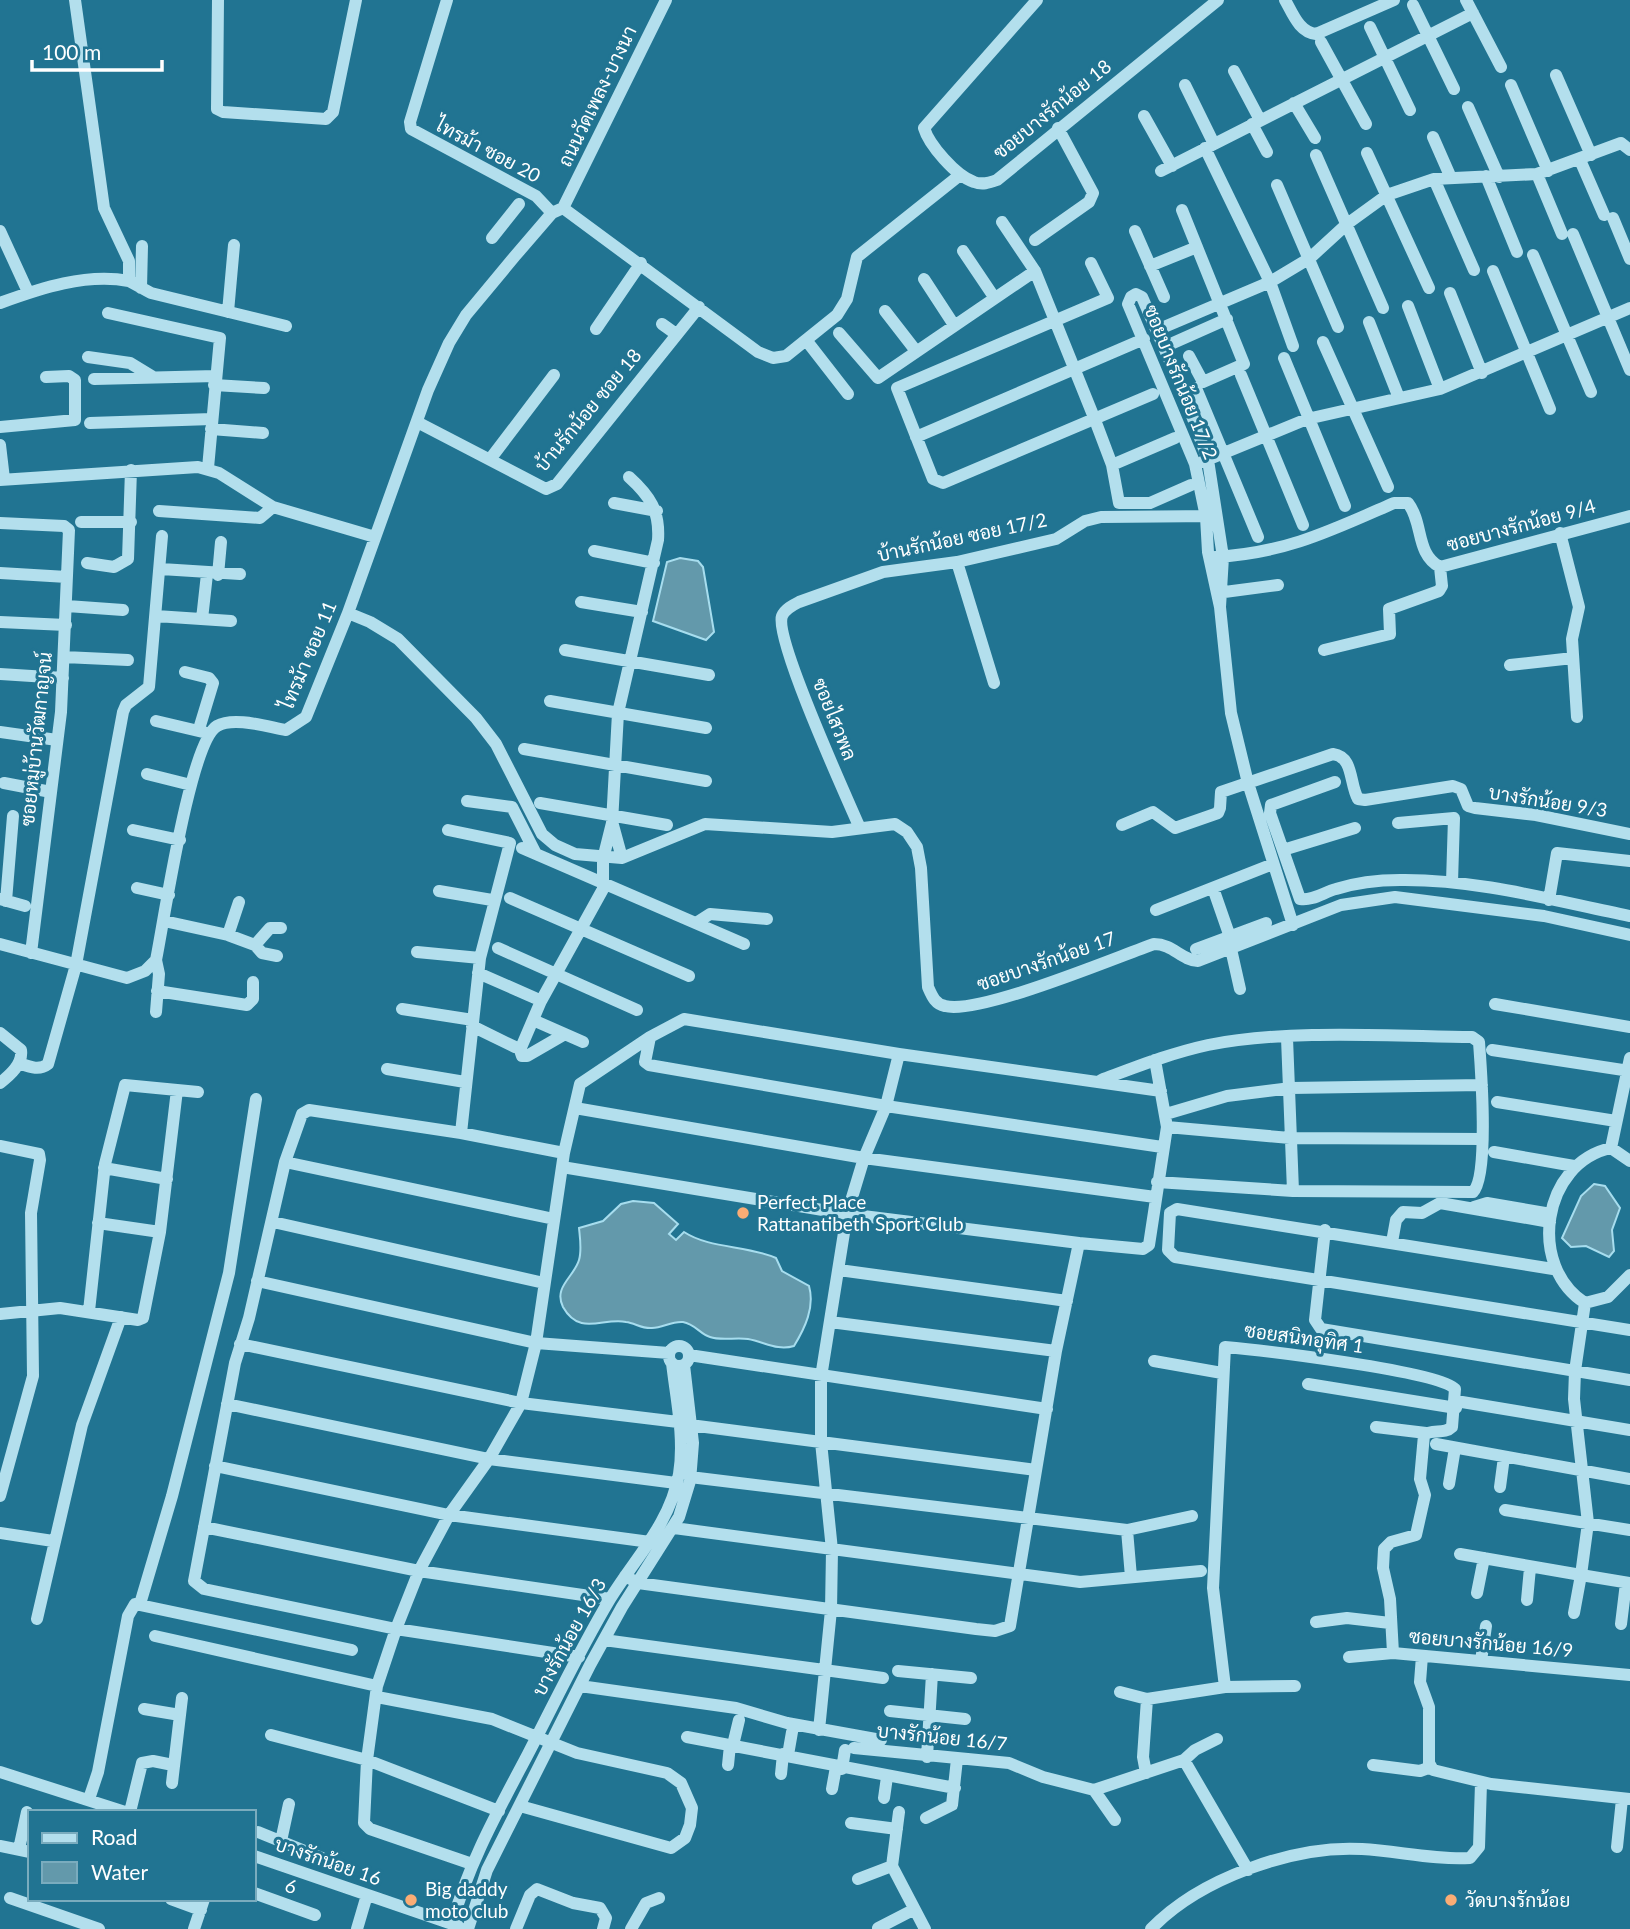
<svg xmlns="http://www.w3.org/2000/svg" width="1630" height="1929" font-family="Lato,Sarabun,sans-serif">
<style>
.water{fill:#6399ab;stroke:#a7ddee;stroke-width:2}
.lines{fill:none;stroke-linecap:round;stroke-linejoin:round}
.minor{stroke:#b3dfed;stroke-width:12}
.poi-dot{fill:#faac75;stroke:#217492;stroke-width:2.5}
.labels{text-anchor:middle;stroke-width:6;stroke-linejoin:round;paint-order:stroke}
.street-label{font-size:19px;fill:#fff;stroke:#217492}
.poi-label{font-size:19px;fill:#fff;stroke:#217492;text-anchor:start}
</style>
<rect width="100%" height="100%" fill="#217492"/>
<!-- water -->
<path class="water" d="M680,558L698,561L703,567L714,632L706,640L653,621L667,562Z
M1594,1184L1605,1186L1620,1208L1612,1230L1614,1251L1609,1257L1586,1246L1571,1247L1562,1238L1581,1196Z
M633,1201L654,1203L678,1224L669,1234L676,1240L684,1232C710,1249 747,1245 776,1258L782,1271L809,1286C815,1307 805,1328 794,1346C777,1351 765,1342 748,1339C736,1337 721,1341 710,1337C700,1334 695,1324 683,1322C671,1321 663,1328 652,1328C642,1329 635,1323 626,1322C603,1317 580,1337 563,1307C553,1287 574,1277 579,1260C582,1250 580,1238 579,1228L603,1221L621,1204Z"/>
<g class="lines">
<!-- minor -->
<path class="minor" d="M75,0L104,208L129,261V281L151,293L286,326
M218,0L217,109L223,112L326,119L333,112L356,0
M447,0L410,122L411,129L536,196L552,213
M1037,0L924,128C929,145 956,176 974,182C982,185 989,183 997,180L1218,0
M1285,0C1293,14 1299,32 1316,34L1394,0
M1466,0L1501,67
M1413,5L1454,89
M1370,27L1410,110
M1321,42L1366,124
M1234,71L1260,120
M1556,75L1591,155
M1185,85L1214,144
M1511,85L1548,171
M1294,103L1315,138
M1468,107L1499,177
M1144,116L1172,166
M1252,124L1267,152
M1433,137L1451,178
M1205,148L1270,282L1293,346
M1367,153L1429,288
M1316,155L1383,308
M1580,160L1604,215
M1161,171L1473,13
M1537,174L1562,234
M1486,176L1517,252
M1434,179L1474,270
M1277,185L1338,327
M563,208L758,352L773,358L786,356L837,315L847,299L857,257L960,175
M563,208L666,0
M1182,210L1244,364L1203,382L1189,356
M1613,218L1630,259
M1002,222L1035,271L1095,420L1112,465L1119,503H1150L1191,485
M0,231L28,292
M1135,231L1164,297
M1573,234L1630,370
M492,238L519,204
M1035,240L1089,202L1093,193L1058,128
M963,251L994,297
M1533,255L1591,392
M1091,263L1108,298L897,388L933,479L943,483L1153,394
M1150,266L1197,247
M1493,271L1550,409
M924,279L954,325
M141,288L142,246
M1450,293L1482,373
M0,303C41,288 86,273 129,281
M1408,306L1440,389
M885,311L916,351
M228,312L234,245
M108,313L220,338L208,468
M1369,322L1399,398
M662,324L676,334
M596,329L641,263
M1157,330L1270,282L1310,258L1347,224L1387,195L1434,179L1537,174L1621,143L1630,150
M839,333L878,378L1035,271
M806,340L848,394
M1323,342L1388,487
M1164,347L1227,319
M88,357L130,363L153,377
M1284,358L1345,506
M1241,375L1303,525
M94,379L216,376
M214,385L264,388
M1196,388L1258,537
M417,422L546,489L557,484L699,307
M90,423L212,419
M0,427L75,420V380L69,376L46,377
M211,429L263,433
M916,437L1144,339
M0,445L4,479
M491,458L554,375
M1202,462L1307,419L1440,389L1630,308
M1112,465L1175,438
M0,480L198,467L219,473L273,507L375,537
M614,503L657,511
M159,511L260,518L273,507
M81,522H131
M0,523L64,526L69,530L61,712L31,953
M1560,533L1579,607L1572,639L1577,717
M594,551L654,563
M1215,557C1286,553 1330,531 1394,503H1408C1424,524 1415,553 1440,567L1630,516
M957,562L994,683
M87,563L114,567L128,559L131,470
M161,569L240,574
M0,573L67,577
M218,575L221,542
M1217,593L1278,585
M581,602L642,612
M67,606L123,610
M1220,607L1208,552L1206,517L1195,464L1128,304L1131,297L1136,294L1142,297L1183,391L1208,460L1223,557L1220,607L1231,713L1248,783L1293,925
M348,613L370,622L398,639L476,718L496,744L542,834L555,845L575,854L622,858L705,824L832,832L895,824L907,832L917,847L921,868L928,987C932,996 935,1004 945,1006C979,1015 1114,958 1154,944C1173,944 1181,960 1198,961L1341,905L1395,897L1544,916L1630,935
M156,616L231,621
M202,619L207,574
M0,622L66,625
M565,650L709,675
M1324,650L1390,634L1389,609L1439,591L1442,586L1440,567
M64,657L128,660
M1510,665L1573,658
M185,672L209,678L213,683L199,729
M0,674L63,678
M550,701L706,728
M156,721L207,733
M0,732L57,740
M524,749L706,781
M147,774L191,785
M1335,782L1271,805L1270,813L1300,899C1313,901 1324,892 1336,889C1355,883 1380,880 1400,880C1478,879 1555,901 1630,916
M4,783L51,792
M467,801L512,807L536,854
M540,803L667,825
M1398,823L1454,818L1452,882
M613,825L622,858
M1122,825L1153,812L1175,828L1218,813L1220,808L1221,792L1333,754C1354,757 1349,783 1358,799L1365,800L1453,786L1461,789L1468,806L1475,808L1536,815L1630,834
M859,826C846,796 774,638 782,616C785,609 793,605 799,602L883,572L957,562L1056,539L1085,521L1101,517L1214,516
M133,830L180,840
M448,830L510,843L480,958L461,1133
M522,848L744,944
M1283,850L1355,828
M137,888L169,895
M1213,888L1230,937
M439,891L492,900
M510,898L689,976
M0,899L25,906
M1549,900L1557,853L1630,861
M6,901L13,816
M1156,910L1273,864
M164,921L228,935L255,945L270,928H281
M696,923L710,914L767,919
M228,935L239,902
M0,944L127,978L145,971L156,960C164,921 190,742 217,726C234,716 268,727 286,730L306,717L348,613L428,390L449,343L466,315L515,256L552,213L563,208
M255,945L262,953L277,956
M498,948L637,1010
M1196,949L1266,923
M1231,949L1240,989
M417,952L480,958
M478,973L535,998
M157,991L247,1005L253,999V982
M1495,1004L1630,1027
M402,1009L473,1020
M156,1012L159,974L156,960
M533,1020L583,1042
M472,1026L515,1047
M0,1033L21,1050C23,1064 10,1075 0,1083
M565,1034L527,1056H522L520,1050L541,1001L603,889V859L612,823L618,713L658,540C660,511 650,496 629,477
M650,1037L645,1062L649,1065L886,1106L1162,1147
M1287,1038L1293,1191
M1492,1050L1630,1071
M19,1063C30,1067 39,1071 48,1064L76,965L123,712L126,705L149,687L162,536
M387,1069L465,1082
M1101,1080C1136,1067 1171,1053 1208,1045C1286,1029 1391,1036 1472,1037L1479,1042C1481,1068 1489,1177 1473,1192L1293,1191L1157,1182
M1497,1102L1616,1121
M575,1108L864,1158L1155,1197
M1166,1114L1227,1096L1291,1088L1482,1085
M1167,1127L1290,1138L1482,1139
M0,1146L39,1154L40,1160L31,1213L33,1376L0,1496
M1611,1148L1630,1058
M1494,1152L1574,1166
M564,1153L461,1133L309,1110L302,1114L285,1162L249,1318L235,1363L194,1581L204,1589L396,1629L579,1657
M1630,1161L1611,1148C1542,1163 1527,1266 1585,1303L1608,1297L1630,1275
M285,1162L554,1219
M562,1167L847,1214L1079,1243
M104,1168L167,1179
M1474,1207L1487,1203L1551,1214
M273,1222L544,1283
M98,1223L160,1232
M1325,1230L1315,1320L1321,1329L1630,1380
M1392,1242L1396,1220L1403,1212L1422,1213L1440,1203L1550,1222
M1553,1269L1177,1209L1170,1213L1168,1250L1175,1257L1630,1330
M839,1270L1067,1301
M257,1281L536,1343L669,1353
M1585,1303L1575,1371L1574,1399L1588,1523L1581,1575L1630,1583
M89,1311L105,1164L125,1085L198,1092
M0,1314L60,1308L138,1320L143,1318L160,1232L177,1090
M830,1322L1056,1351
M240,1344L521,1403L678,1422
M669 1356a10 10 0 1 1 20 0a10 10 0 1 1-20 0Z
M689,1355L1047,1409
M1154,1361L1222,1373
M1308,1384L1456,1408
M1456,1401L1630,1430
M227,1404L489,1459L676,1483
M690,1425L1036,1470
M1376,1427L1426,1433
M1436,1444L1630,1479
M215,1466L449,1515L650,1542
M690,1477L1127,1530L1192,1516
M1449,1484L1455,1448
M1500,1487L1504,1457
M1505,1510L1630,1530
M204,1527L419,1571L610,1599
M674,1528L1080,1582L1201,1571
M1127,1530L1131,1577
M0,1533L53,1541
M1460,1554L1581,1575L1574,1613
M625,1576L638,1583L976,1629L995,1631L1010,1626L1056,1351L1079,1243L1143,1249L1149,1245L1167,1127L1155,1060
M1477,1593L1484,1558
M1527,1600L1530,1568
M140,1604L172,1496L229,1273L256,1099
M37,1619L82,1425L121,1317
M1316,1622L1347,1618L1390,1623
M1621,1624L1626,1583
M155,1636L377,1686
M604,1640L883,1678
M1422,1656L1420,1682L1429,1707V1763L1433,1770L1491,1784L1630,1799
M1349,1657L1393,1653L1630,1675
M1481,1661L1486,1626
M898,1671L971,1678
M580,1686L736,1708L787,1723L881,1740
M1225,1687L1295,1686
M1120,1692L1147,1699
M377,1697L492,1719L577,1753L667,1773L681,1783L692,1808L690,1825L685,1838L671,1848L520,1806
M144,1709L180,1715
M890,1711L965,1719
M819,1730L831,1610L832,1550L821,1442V1377L847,1214L864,1158L886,1106L899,1054
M271,1735L367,1760L499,1811
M687,1737L955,1788
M733,1745L739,1720
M854,1748L1009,1763L1043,1777L1094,1790L1184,1760L1248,1870
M788,1755L792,1732
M927,1757L932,1674
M1184,1760L1195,1750L1217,1739
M728,1765L730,1745
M1373,1765L1420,1771L1431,1767
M842,1769L845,1750
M0,1772L125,1812
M1146,1773L1143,1757L1147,1699L1225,1687L1213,1588L1225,1347C1259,1350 1439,1371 1455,1389L1452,1427C1444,1435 1432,1428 1424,1435L1420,1479L1425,1495L1416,1535L1391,1542L1384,1549L1383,1568L1390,1599L1393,1653
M781,1774L783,1754
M172,1783L182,1698
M832,1789L836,1767
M1094,1790L1115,1820
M884,1798L887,1777
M89,1799L98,1772L128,1616L135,1604L352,1650
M130,1812L142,1763L153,1761L173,1765
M899,1812L892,1866L925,1929
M926,1818L952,1805L957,1759
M851,1823L897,1829
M258,1832L322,1858
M281,1841L289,1804
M0,1846L30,1852
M1617,1847L1622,1799
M19,1849L27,1812
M254,1856L458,1926
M472,1864L370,1829L364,1823L367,1760L377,1686L396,1629L419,1571L449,1515L489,1459L521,1403L536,1343L564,1153L580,1084L650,1037L684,1019L899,1054L1161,1091
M858,1879L892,1866
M254,1893L315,1915
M10,1898L99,1929
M171,1899L201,1910
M452,1924C468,1864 499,1809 528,1754C555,1702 580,1649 610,1599C635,1558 670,1524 679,1474C685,1439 676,1398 672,1363
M878,1928L913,1910
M194,1929L204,1899
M357,1929L367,1895
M468,1929L487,1870L590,1665L622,1607L679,1517L690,1481L693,1443L684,1365
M516,1929L530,1895L537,1889L573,1903L600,1908L606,1918L603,1929
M631,1929L646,1903L659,1898
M1151,1929C1199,1879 1293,1845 1362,1849C1398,1851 1434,1860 1470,1858L1479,1847L1481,1783"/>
</g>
<!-- markers -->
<g class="poi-dot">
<circle cx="743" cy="1213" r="7"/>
<circle cx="411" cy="1900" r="7"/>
<circle cx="1451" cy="1900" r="7"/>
</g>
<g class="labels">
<!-- street labels -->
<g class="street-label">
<text transform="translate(597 96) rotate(-64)" y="7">ถนนวัดเพลง-บางนา</text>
<text transform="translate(1052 109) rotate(-39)" y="7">ซอยบางรักน้อย 18</text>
<text transform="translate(488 150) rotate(28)" y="7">ไทรม้า ซอย 20</text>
<text transform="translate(1181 382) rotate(68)" y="7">ซอยบางรักน้อย 17/2</text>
<text transform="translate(588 410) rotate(-50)" y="7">บ้านรักน้อย ซอย 18</text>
<text transform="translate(1521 525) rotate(-15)" y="7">ซอยบางรักน้อย 9/4</text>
<text transform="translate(962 537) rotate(-12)" y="7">บ้านรักน้อย ซอย 17/2</text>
<text transform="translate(308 655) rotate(-67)" y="7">ไทรม้า ซอย 11</text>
<text transform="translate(835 719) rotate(68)" y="7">ซอยไสวพล</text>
<text transform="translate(36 739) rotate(-84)" y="7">ซอยหมู่บ้านวัฒกาญจน์</text>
<text transform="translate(1548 801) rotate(9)" y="7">บางรักน้อย 9/3</text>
<text transform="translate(1046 961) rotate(-19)" y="7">ซอยบางรักน้อย 17</text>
<text transform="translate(1304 1338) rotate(8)" y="7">ซอยสนิทอุทิศ 1</text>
<text transform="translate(569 1637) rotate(-61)" y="7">บางรักน้อย 16/3</text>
<text transform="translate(1491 1643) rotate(5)" y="7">ซอยบางรักน้อย 16/9</text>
<text transform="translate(942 1737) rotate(6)" y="7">บางรักน้อย 16/7</text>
<text transform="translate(328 1861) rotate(19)" y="7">บางรักน้อย 16</text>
<text transform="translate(291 1886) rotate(20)" y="7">6</text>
</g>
<!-- poi labels -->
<g class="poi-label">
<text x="757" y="1209">Perfect Place<tspan x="757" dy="22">Rattanatibeth Sport Club</tspan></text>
<text x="425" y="1896">Big daddy<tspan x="425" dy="22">moto club</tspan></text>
<text x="1465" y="1907">วัดบางรักน้อย</text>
</g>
</g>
<!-- legend -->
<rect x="28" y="1810" width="228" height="91" fill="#217492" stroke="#7aacbe" stroke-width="2"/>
<rect x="42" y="1833" width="35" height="10" fill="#b3dfed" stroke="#7aacbe" stroke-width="2"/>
<text x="91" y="1845" font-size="21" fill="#ffffff">Road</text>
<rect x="42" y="1862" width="35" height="21" fill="#6399ab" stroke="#7aacbe" stroke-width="2"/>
<text x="91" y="1880" font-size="21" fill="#ffffff">Water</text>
<!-- scale -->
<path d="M32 60v10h130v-10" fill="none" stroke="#ffffff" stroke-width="3.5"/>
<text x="42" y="60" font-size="21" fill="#ffffff" stroke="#217492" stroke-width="5" paint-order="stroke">100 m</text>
</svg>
